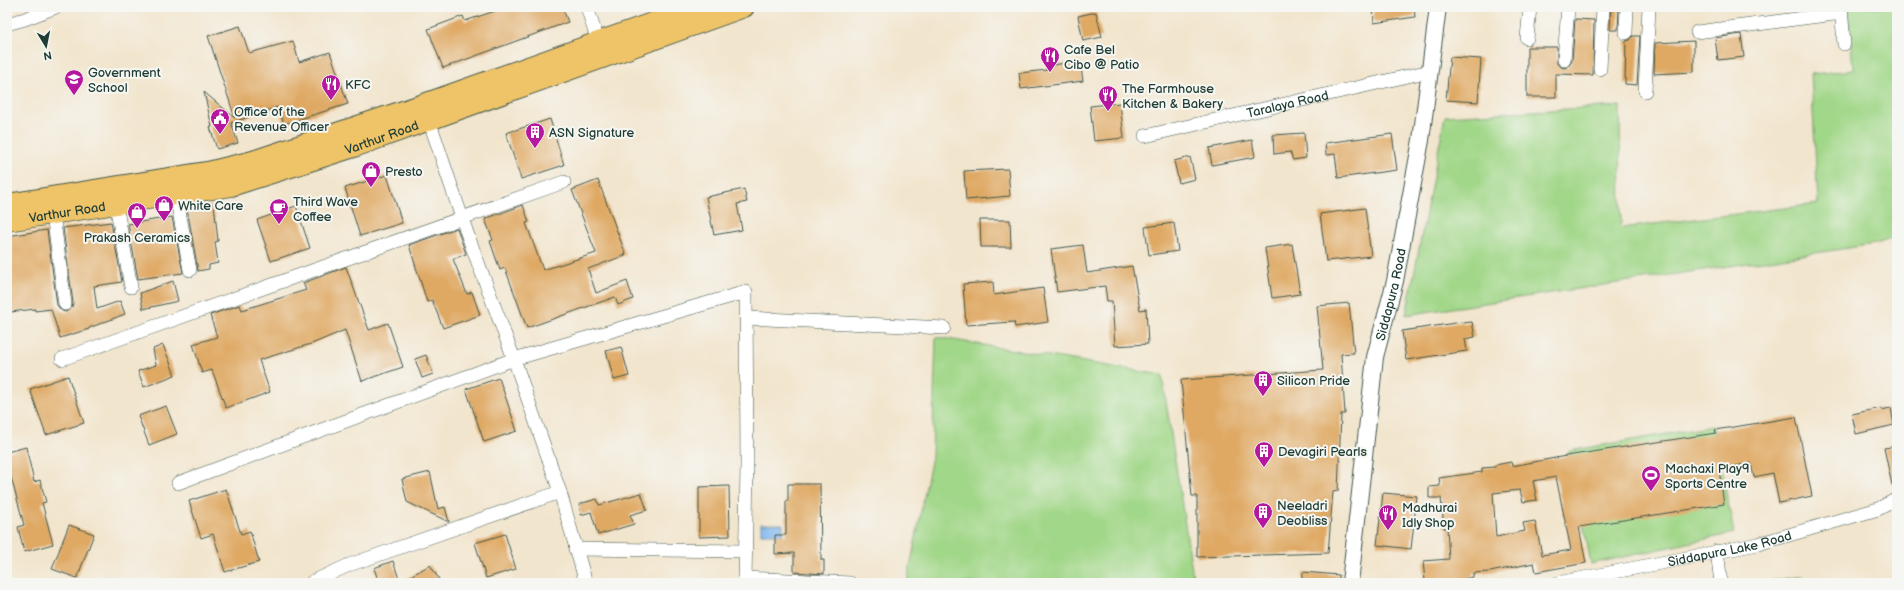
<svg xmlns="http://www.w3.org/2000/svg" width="1904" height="590" font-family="'Balsamiq Sans',sans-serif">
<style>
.green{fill:#a1d788;stroke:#608a5e}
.water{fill:#80b8f0;stroke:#507a92}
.building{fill:#dfa964;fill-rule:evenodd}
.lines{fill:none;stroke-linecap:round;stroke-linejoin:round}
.minor-casing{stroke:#3f564b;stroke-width:14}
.tertiary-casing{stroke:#3f564b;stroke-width:18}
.primary-casing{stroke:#3f564b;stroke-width:22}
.minor{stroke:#fff;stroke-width:13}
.tertiary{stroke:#fff;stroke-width:16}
.primary{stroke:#efc469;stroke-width:20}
.labels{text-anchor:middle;stroke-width:4;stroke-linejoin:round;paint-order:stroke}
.poi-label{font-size:13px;fill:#1f3d34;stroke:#f6f6f2;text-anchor:start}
.street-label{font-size:13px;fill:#1f3d34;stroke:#f6f6f2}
</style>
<rect width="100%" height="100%" fill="#f6f6f2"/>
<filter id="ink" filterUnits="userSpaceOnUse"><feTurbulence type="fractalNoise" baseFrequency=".025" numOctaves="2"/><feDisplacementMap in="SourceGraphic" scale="8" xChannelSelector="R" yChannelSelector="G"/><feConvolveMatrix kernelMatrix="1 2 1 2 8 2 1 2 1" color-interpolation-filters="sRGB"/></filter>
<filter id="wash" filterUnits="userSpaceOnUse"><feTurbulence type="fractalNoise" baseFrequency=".012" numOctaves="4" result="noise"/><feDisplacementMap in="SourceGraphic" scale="16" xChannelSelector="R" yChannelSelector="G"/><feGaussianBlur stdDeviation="0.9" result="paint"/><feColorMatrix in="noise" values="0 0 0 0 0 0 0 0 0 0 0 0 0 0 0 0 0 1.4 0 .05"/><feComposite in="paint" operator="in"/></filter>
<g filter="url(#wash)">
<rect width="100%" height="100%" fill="#f2e5cd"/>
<!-- green -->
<path class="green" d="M1848,7H1897V237L1875,244L1406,315L1445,116L1620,106L1621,228L1818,204L1811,74L1853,70Z
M936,337L1162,375L1194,583H907L932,456Z
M1713,426L1734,533L1591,564L1569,451Z
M1802,576L1803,583H1772L1771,581Z"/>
<!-- water -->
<path class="water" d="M761,524H783V534H761Z"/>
<g id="blocks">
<!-- building -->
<path class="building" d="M507,7H562L568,22L443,68L428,29L463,16L465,21Z
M1373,7H1414L1415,17L1374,23Z
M1611,7H1619L1618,30H1610Z
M1096,12L1102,37L1083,41L1078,16Z
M1575,19L1594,20L1593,75L1556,74V97H1527V47H1557V64L1563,68L1568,67L1572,61Z
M240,26L249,53L293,41L299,62L330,52L348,104L284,124L278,107L231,123L238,143L217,149L210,127H212L204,92L235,118L208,36Z
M1741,34L1744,57L1718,60L1715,38Z
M1633,36H1640L1637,85L1625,84L1626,41L1630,40Z
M1694,41V72L1654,74L1655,43Z
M1450,57L1481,59L1478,102L1446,100Z
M1080,61L1083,81L1021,89L1019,73L1047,70L1046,66Z
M1120,103L1124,138L1094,141L1090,106Z
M550,119L564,165L521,179L506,133Z
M1304,133L1306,158L1293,160L1290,152L1274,154L1273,135Z
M1392,134L1397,170L1338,178L1335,154L1326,155L1325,143Z
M1252,140L1255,157L1212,165L1209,148Z
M1190,157L1195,179L1179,183L1174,161Z
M1008,169L1010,196L966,200L964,171Z
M387,175L402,223L360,236L345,188Z
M598,180L626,255L588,269L596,293L627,281L633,299L618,305L615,297L527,328L505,268L500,270L490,241L493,240L485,219L523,205L529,222L526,223L543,270L596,253L572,190Z
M744,189L747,202L737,204L742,230L714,235L706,197Z
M214,204L218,241L215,242L218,263L209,265V269L198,271L187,208Z
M296,206L310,248L271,261L257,220Z
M1365,208L1371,256L1326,261L1320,214Z
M172,217L183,273L138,279L128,224Z
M980,220H1010L1011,247H981Z
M111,222L122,282L94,286L97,309L120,301L125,314L89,328V329L60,338L51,309L35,311V309L11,312L7,286V236L47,230L57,305L62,311L66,312L72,307L73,303L63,228Z
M1174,223L1178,251L1149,255L1145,227Z
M457,228L466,254L453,259L467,294L472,292L480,315L443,328L432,300L427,302L409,245Z
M1292,244L1300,294L1272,298L1265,248Z
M1083,245L1087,273L1132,266L1140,310L1146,309L1148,344L1115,346L1112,301H1107L1105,286L1057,292L1051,249Z
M346,267L369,330L388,323L403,367L362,381L345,330L314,343L259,360L270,392L226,408L212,370L202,373L193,344L217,337L210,315L240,305L242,310L306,290L303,283Z
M173,281L178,301L143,309L140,293Z
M993,282L994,295L1043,288L1048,322L1015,327L1014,322L966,325L963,284Z
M1349,303L1354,353L1341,354L1345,414H1341L1338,491L1333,492L1328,553L1197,557V496H1192L1181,380L1323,370L1317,306Z
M1462,322L1463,323L1472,322L1475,337L1465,339L1467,351L1406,360L1402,331Z
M163,345L175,375L144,387L138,371L156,365L153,349Z
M621,347L629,376L614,380L606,351Z
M426,355L433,374L422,378L415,359Z
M68,376L84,423L46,435L30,389Z
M499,378L517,431L484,442L466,389Z
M166,406L177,434L149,445L138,416Z
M1881,408V410L1891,408L1894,425L1856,434L1852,414Z
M1796,417L1812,496L1779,503L1773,473L1754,477L1751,463L1719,469L1724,504L1579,527L1586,563L1536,572L1534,563L1490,572L1473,573V577L1460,580L1425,581L1423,561L1449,559L1447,528H1444L1441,498H1429V487L1440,486L1439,478L1482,472V468L1495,467V465L1511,462L1512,466L1566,456L1716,433L1715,430ZM1556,477L1571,550L1542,555L1535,521L1523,523L1525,531L1496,537L1493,493L1520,490L1523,502L1537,500L1533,481Z
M1897,446V485H1892L1884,448Z
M26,447L34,482L40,480L46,502L42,503L53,544L24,552L18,527L24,525L7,462V452Z
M430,472L438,509L445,507L449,522L407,502L402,479Z
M788,484H820L821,560H824V574L794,572V553L775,554V535H786V501H788Z
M729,486L730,536L699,537V487Z
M226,489L241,534L250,531L259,562L225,572L213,534L201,538L189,501Z
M641,493L647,510L630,515L634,524L598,535L591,512L581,515L579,504L597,499L599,505Z
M1383,493L1417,496L1411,549L1377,545Z
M69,525L94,534L77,578L52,569Z
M505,534L516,569L486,578L475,543Z
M393,561L400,582L430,565L439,579L433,583H379L374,568Z
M1303,572L1339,575V583H1302Z"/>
</g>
</g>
<g filter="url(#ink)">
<use href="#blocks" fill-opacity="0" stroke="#3f564b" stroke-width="1"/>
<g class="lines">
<defs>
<g id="minor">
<path d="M587,7L598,42"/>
<path d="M1841,7L1844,44"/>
<path d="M7,24L25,19L56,7"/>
<path d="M1697,32L1842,13"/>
<path d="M1626,33L1627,7"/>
<path d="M1527,38L1530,7"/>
<path d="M1564,60L1568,7"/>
<path d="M1600,69L1603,7"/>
<path d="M1645,91L1649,7"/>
<path d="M427,114L467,233L514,359L560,492L586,583"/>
<path id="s1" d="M1145,136L1430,71"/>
<path d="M176,195L190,270"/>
<path d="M116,204L131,287"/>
<path d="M53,214L65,304"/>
<path d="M747,318L944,328"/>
<path d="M62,359L564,182"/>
<path d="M178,483L514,359L746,292L747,464L745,583"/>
<path d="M575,549L745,551"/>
<path d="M1717,551L1721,583"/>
<path d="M745,578L850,583"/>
<path d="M312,582L349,565L560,492"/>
<path id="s2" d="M1558,583L1758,544L1878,509L1897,499"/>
</g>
<g id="tertiary">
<path id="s3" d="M1350,583L1375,357L1395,281L1421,140L1438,7"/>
</g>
<g id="primary">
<path d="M7,204L212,171L253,161L424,104L697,7"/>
<path id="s4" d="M7,221L231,186L354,147L744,7"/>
</g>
</defs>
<!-- minor casing -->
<use href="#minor" class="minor-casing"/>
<!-- tertiary casing -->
<use href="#tertiary" class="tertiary-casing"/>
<!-- primary casing -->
<use href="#primary" class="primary-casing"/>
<!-- minor -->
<use href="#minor" class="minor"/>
<!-- tertiary -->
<use href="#tertiary" class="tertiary"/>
<!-- primary -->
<use href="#primary" class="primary"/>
</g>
</g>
<!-- icons -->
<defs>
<symbol id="restaurant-pin" viewBox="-11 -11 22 30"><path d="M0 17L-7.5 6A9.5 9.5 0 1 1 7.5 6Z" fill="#b5179e" stroke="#f6f6f2"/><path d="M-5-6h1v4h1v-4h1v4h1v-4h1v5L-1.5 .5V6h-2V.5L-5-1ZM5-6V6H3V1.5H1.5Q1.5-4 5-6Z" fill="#fff"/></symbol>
<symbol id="school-pin" viewBox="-11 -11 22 30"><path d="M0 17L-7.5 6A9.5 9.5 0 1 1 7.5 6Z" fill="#b5179e" stroke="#f6f6f2"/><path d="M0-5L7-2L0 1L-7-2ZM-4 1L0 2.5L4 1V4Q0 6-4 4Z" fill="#fff"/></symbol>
<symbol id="civic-pin" viewBox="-11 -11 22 30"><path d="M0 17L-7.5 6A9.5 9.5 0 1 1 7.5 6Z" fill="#b5179e" stroke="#f6f6f2"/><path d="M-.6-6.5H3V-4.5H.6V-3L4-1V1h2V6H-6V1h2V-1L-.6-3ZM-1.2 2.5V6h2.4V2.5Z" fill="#fff"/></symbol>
<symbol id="building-pin" viewBox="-11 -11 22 30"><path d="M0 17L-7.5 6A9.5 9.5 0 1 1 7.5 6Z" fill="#b5179e" stroke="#f6f6f2"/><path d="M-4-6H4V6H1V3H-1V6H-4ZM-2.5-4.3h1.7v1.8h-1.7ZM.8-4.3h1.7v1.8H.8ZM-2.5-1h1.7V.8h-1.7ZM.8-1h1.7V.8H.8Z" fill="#fff"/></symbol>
<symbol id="shop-pin" viewBox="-11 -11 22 30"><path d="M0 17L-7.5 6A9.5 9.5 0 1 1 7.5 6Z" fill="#b5179e" stroke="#f6f6f2"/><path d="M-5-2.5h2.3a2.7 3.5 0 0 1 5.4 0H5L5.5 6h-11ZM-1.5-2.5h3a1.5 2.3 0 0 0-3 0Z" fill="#fff"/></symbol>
<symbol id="cafe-pin" viewBox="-11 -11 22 30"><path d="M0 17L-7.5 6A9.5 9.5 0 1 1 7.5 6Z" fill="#b5179e" stroke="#f6f6f2"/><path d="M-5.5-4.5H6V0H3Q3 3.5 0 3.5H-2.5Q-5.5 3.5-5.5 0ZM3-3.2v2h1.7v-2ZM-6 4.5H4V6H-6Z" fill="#fff"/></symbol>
<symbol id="stadium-pin" viewBox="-11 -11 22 30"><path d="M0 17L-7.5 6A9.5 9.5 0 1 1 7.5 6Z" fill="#b5179e" stroke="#f6f6f2"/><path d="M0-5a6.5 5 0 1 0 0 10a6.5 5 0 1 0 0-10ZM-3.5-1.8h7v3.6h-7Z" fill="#fff"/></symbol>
</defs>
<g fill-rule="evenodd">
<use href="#restaurant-pin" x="1039" y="45" width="22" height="30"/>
<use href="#school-pin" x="63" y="68" width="22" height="30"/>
<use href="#restaurant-pin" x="320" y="73" width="22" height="30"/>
<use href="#restaurant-pin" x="1097" y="84" width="22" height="30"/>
<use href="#civic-pin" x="209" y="107" width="22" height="30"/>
<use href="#building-pin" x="524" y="121" width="22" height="30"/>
<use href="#shop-pin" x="360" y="160" width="22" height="30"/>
<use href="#shop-pin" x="153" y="194" width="22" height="30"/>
<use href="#cafe-pin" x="268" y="197" width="22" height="30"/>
<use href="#shop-pin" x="126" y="201" width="22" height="30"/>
<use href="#building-pin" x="1252" y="369" width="22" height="30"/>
<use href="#building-pin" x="1253" y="440" width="22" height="30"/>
<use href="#stadium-pin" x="1640" y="464" width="22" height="30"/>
<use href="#building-pin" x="1252" y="501" width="22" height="30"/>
<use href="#restaurant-pin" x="1377" y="503" width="22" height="30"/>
</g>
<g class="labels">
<!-- poi labels -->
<g class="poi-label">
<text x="1064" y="54">Cafe Bel<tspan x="1064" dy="15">Cibo @ Patio</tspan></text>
<text x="88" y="77">Government<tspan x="88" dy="15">School</tspan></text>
<text x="345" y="89">KFC</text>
<text x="1122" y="93">The Farmhouse<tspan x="1122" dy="15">Kitchen &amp; Bakery</tspan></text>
<text x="234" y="116">Office of the<tspan x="234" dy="15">Revenue Officer</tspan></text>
<text x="549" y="137">ASN Signature</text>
<text x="385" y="176">Presto</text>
<text x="293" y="206">Third Wave<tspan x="293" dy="15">Coffee</tspan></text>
<text x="178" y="210">White Care</text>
<text x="137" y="242" text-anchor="middle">Prakash Ceramics</text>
<text x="1277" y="385">Silicon Pride</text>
<text x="1278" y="456">Devagiri Pearls</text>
<text x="1665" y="473">Machaxi Play9<tspan x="1665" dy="15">Sports Centre</tspan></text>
<text x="1277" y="510">Neeladri<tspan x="1277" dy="15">Deobliss</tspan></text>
<text x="1402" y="512">Madhurai<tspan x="1402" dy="15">Idly Shop</tspan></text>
</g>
<!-- street labels -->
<g class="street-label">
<text dy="5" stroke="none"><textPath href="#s1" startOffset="146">Taralaya Road</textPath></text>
<text dy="5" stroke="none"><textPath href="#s4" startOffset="385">Varthur Road</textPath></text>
<text dy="5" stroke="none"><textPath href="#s4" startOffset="61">Varthur Road</textPath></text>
<text dy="5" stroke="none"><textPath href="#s3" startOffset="292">Siddapura Road</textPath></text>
<text dy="5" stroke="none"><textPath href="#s2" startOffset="175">Siddapura Lake Road</textPath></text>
</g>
</g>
<!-- margin -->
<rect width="1904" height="590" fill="none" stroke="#f6f6f2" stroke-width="24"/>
<!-- north arrow -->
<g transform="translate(46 46) rotate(170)" stroke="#f6f6f2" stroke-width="3" paint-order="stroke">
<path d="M0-3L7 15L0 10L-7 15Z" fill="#1f3d34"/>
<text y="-6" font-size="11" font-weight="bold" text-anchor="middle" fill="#1f3d34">N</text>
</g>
</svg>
